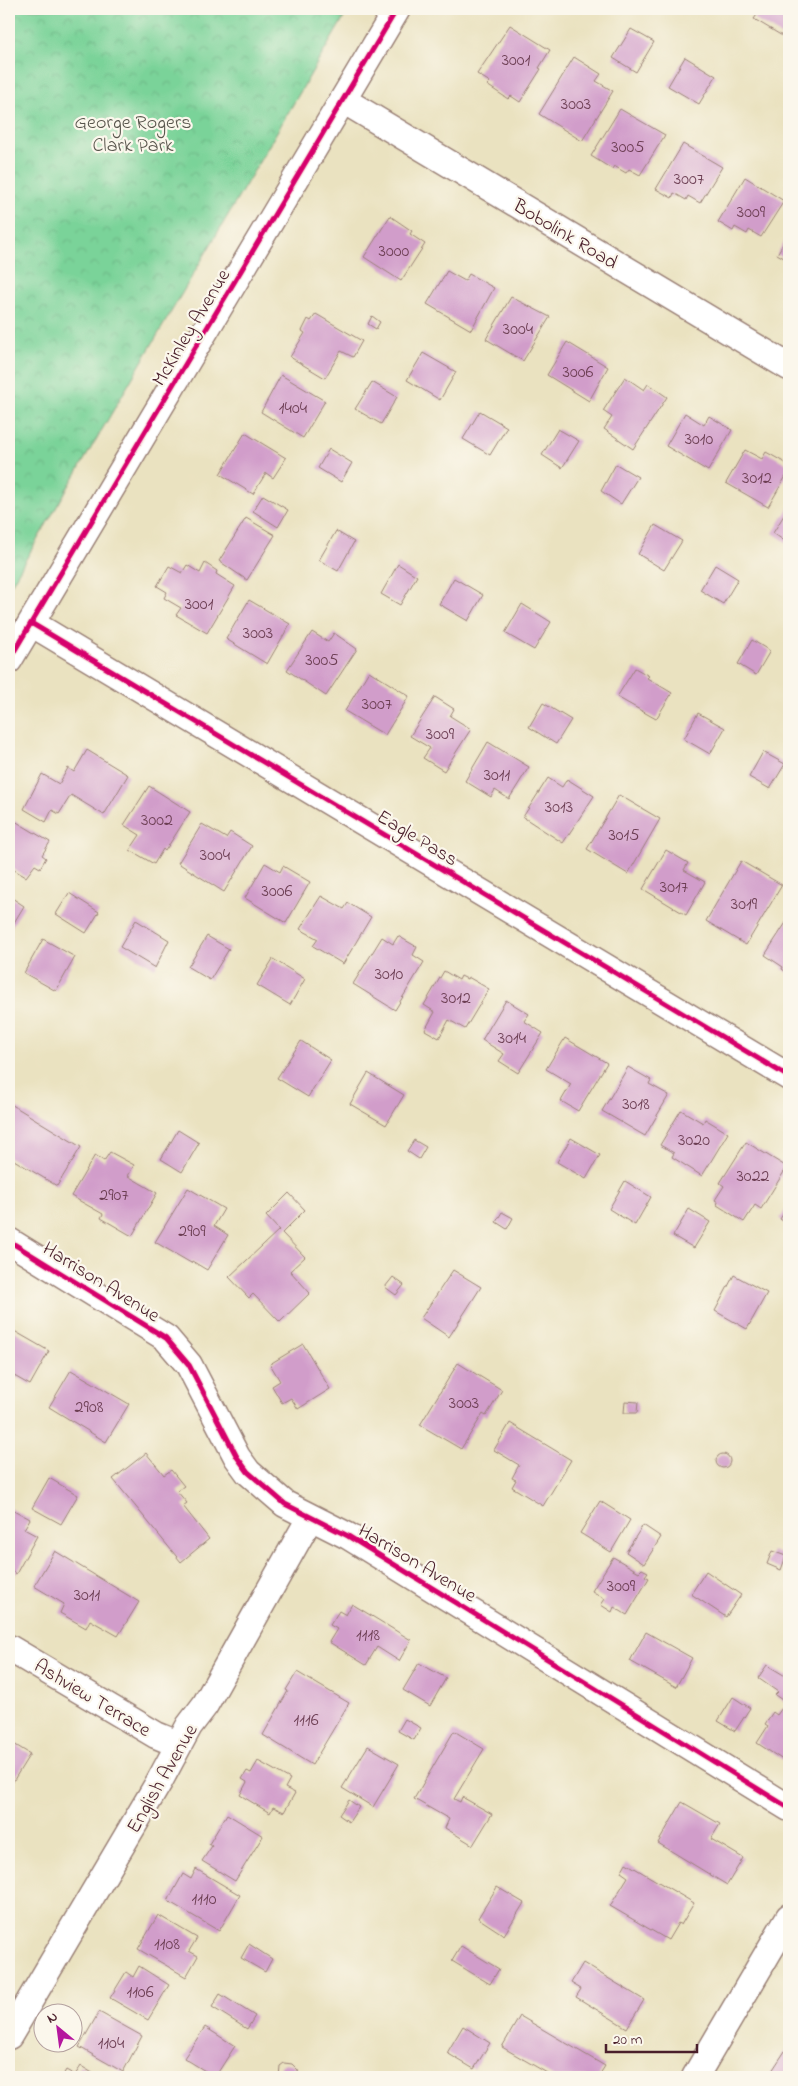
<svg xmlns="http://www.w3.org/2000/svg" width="798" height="2086" font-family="'Indie Flower',sans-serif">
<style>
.park{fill:url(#park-crowns);stroke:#627962}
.building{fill:#d19dca}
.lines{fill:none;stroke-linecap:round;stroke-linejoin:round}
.street-casing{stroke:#9a8076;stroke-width:29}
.street{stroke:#fff;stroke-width:26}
.cycleway-casing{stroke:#fbf7ec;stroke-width:8}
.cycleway{stroke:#d6006c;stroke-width:5}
.labels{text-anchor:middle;stroke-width:4.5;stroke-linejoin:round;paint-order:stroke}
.number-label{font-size:18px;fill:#6c3e53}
.park-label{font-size:20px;fill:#58554c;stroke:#fbf7ec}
.street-label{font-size:20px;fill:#4a1f2b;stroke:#fbf7ec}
</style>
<defs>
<pattern id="park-crowns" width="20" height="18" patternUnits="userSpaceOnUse" patternTransform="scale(1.25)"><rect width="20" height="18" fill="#7ad399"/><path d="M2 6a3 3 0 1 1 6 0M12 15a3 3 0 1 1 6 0" fill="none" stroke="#6bb584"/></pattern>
</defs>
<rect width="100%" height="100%" fill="#fbf7ec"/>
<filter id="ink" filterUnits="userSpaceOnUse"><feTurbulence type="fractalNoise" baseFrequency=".02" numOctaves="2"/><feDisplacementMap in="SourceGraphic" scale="10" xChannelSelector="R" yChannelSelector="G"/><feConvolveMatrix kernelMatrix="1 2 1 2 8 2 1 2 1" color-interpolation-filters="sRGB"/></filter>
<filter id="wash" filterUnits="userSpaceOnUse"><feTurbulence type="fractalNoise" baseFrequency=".0096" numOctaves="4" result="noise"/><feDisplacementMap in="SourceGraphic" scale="20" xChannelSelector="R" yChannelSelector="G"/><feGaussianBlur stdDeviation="1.12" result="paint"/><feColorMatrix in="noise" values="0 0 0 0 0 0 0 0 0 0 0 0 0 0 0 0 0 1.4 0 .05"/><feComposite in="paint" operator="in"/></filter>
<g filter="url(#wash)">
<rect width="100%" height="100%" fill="#eae2c0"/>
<!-- park -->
<path class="park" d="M9,9H349L9,588Z"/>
<g id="blocks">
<!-- building -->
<path class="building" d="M761,9H789V40L754,19Z
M510,25L550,50L539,68L541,69L520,102L511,96L508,99L487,85L490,82L477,74Z
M631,29L654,42L636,72L613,58Z
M574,57L601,74L596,81L613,91L582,141L539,114Z
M685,57L716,76L699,104L668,86Z
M620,109L665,135L640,175L629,169L626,173L614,166L612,169L591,156Z
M683,144L722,167L700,203L688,196L686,200L674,193L672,198L656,189Z
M745,177L784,201L761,237L749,230L747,234L735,227L733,231L718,222Z
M390,216L412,231L410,234L425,244L401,281L364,257Z
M789,234V261L777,254Z
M447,271L465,281L469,274L494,288L471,330L427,304Z
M511,297L550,317L523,361L486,339Z
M316,314L362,341L353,357L341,351L325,378L290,357L305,333L302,331L308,319L311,321Z
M372,316L380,322L376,329L368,324Z
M567,342L608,367L589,401L547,375Z
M423,353L456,372L440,400L407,380Z
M281,375L325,401L303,438L261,412Z
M625,377L644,390L648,384L667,397L633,449L604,429L612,417L603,411Z
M372,382L397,397L381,424L355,409Z
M480,411L507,427L490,455L463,439Z
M685,413L704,425L709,416L732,430L708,471L666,446Z
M558,429L579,441L562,468L542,455Z
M245,433L286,458L273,478L266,473L253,494L220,474Z
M329,449L352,463L341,482L318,468Z
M745,450L762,459L766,452L789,465V471L768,507L726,483Z
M616,464L638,477L621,504L601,491Z
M263,495L288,510L278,527L253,511Z
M789,507V544L773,533Z
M246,518L275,535L247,580L219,561Z
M655,525L682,541L664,570L638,554Z
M336,531L354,542L338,571L319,560Z
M205,563L217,571L216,574L235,586L207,633L176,615L181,608L164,598L167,592L157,586L169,566L182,573L187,565L200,573Z
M398,564L417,576L400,605L381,594Z
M715,565L738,579L723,604L700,590Z
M454,578L483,595L468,621L439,604Z
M249,600L290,624L267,664L226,639Z
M522,604L551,622L534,650L505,633Z
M312,632L328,642L334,633L357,649L326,696L287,670Z
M752,640L770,651L756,675L738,664Z
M635,668L649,676L647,678L672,693L656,719L617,697Z
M369,671L409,696L385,735L345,711Z
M435,697L454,709L450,716L471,729L444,771L423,758L430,748L410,736Z
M543,703L571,720L556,744L529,727Z
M698,713L725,728L710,754L684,739Z
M488,742L529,767L509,799L495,790L491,797L465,781Z
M87,750L128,775L104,815L71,795L59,814L52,810L46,822L24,809L42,774L59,784L68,768L74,772Z
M763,752L785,764L770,789L749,777Z
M548,778L562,787L567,779L594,796L563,843L523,817Z
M149,786L190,812L165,851L163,849L154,864L130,850L140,835L124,825Z
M619,795L660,819L628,874L587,849Z
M15,821L50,842L42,855L46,858L40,868L35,865L26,877L9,867V831Z
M202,824L226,838L230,832L252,846L224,892L178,863Z
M666,850L688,863L684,870L705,882L686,915L643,889Z
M741,861L782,885L746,945L706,921Z
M265,863L280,872L283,866L310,882L286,923L245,898Z
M69,893L99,912L86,933L56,914Z
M9,896L24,906L9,931Z
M321,896L344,909L348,903L371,917L343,964L313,946L318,939L300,929Z
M789,918V974L782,969L783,967L765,955Z
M136,920L169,940L155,968L120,947Z
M207,936L229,949L210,980L188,967Z
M398,936L417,947L413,955L424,962L395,1010L353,984L382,937L393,944Z
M43,939L75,957L56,991L24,973Z
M273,959L305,979L290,1005L257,985Z
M444,971L459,980L461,976L467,979L468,977L489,989L465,1029L449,1020L439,1038L425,1030L435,1012L424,1005Z
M506,1000L529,1014L524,1021L543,1033L518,1073L499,1061L504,1054L482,1040Z
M565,1038L607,1063L578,1111L561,1101L571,1084L546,1069Z
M301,1041L331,1060L308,1097L277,1078Z
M628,1067L651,1080L649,1084L669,1095L645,1136L602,1111Z
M368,1073L404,1095L386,1125L350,1104Z
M9,1103L81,1147L57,1186L9,1157Z
M681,1110L703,1123L705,1119L728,1133L702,1176L672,1157L674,1153L660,1145Z
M178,1130L199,1143L182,1172L161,1159Z
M571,1138L600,1155L586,1179L557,1162Z
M414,1140L426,1147L419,1159L407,1151Z
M746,1142L787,1167L761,1209L755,1205L744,1222L717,1205L718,1202L715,1200L724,1186L720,1183Z
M110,1152L134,1165L128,1176L157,1193L132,1236L101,1218L103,1214L71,1196L95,1155L104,1161Z
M625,1181L651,1197L635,1225L609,1209Z
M188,1188L224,1209L214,1226L228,1235L207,1270L192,1261L191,1263L155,1242Z
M289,1193L305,1210L282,1233L305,1257L290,1271L310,1293L280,1322L253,1294L249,1298L229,1277L279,1230L266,1216Z
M789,1205V1225L780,1219Z
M689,1209L710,1222L694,1248L673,1236Z
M502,1212L513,1218L507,1229L496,1222Z
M453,1270L481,1287L449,1337L421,1318Z
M734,1275L767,1293L747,1329L715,1311Z
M393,1277L404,1285L396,1295L385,1287Z
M9,1328L49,1351L30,1385L9,1373Z
M303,1344L330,1389L298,1409L291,1398L282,1403L272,1386L280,1381L270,1364Z
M458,1363L502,1390L486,1416L483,1414L461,1449L420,1425Z
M71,1370L129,1404L106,1442L49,1407Z
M625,1401L638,1402L637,1413H624Z
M510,1423L571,1460L543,1506L512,1487L516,1480L512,1478L519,1465L494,1450Z
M146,1453L164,1475L171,1470L184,1486L177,1491L187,1503L183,1506L209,1539L181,1562L113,1479Z
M716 1461a7 7 0 1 1 14 0a7 7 0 1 1-14 0Z
M49,1478L78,1495L61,1524L32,1508Z
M600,1501L630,1520L611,1552L580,1533Z
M10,1508L30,1519L24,1529L37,1536L16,1574L12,1571L9,1577Z
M643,1525L661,1537L644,1564L626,1552Z
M55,1551L139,1602L118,1636L90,1620L86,1628L60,1613L64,1604L34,1586Z
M772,1551L786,1556L781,1570L767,1564Z
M613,1557L639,1572L642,1569L648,1572L645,1576L649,1578L627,1615L614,1607L612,1612L601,1605L605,1599L592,1591Z
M706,1571L741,1595L726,1617L691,1594Z
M352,1604L411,1640L399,1661L377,1647L366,1665L329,1642L337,1629L330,1625L339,1611L346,1615Z
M646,1632L692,1658L676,1687L630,1661Z
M419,1663L446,1678L430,1706L403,1690Z
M767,1665L787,1677L789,1674V1705L775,1695L778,1692L758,1678Z
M297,1672L349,1703L312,1765L263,1735L288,1691L286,1690Z
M733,1697L750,1708L735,1731L718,1721Z
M782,1708L789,1713V1764L757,1743L768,1726L765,1724L773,1712L777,1715Z
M405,1719L421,1728L414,1740L398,1731Z
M454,1731L484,1749L454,1799L460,1802L462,1797L492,1814L473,1845L445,1828L449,1819L414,1799Z
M9,1741L30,1754L9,1788Z
M368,1746L399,1764L373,1807L342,1788Z
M258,1761L290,1779L285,1788L295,1793L284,1812L273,1807L270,1813L240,1795L247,1782L242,1779L247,1771L251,1773Z
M349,1800L359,1807L349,1822L339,1815Z
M682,1802L720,1824L711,1839L743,1858L727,1885L658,1843Z
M227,1814L263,1836L235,1881L202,1861L212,1846L209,1844Z
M626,1863L694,1903L681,1925L678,1923L668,1940L610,1906L628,1877L621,1872Z
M196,1869L240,1895L219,1931L168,1901L183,1874L191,1879Z
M497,1887L524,1903L504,1935L478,1918Z
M158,1915L197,1938L189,1951L198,1956L186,1977L138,1949Z
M249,1944L272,1959L265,1972L241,1958Z
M461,1946L499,1969L490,1984L452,1961Z
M583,1963L644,2000L627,2028L576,1997L581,1989L571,1983Z
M139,1966L169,1985L148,2020L110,1998L126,1972L133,1977Z
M220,1994L255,2016L247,2029L212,2007Z
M99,2012L142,2036L123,2072L79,2047Z
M520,2016L605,2066L598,2077H554L502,2047Z
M463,2026L490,2043L474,2069L447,2053Z
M205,2027L235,2046L215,2077L184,2058Z
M785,2051L789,2053V2077H768Z
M284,2063L292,2064L298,2070L299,2077H279L280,2066Z
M81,2066L99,2077H62L66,2070L75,2075Z"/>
</g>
</g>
<g filter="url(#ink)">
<use href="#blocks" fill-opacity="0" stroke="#9a8076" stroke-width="1"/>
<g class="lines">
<defs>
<path id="street" d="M343,100L789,367
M31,623L789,1077
M9,660L397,9
M9,1241L166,1338L189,1365L237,1457L248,1472L285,1504L348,1536L789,1808
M9,1648L156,1735L178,1744
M9,2036L159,1782L189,1726L205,1705L310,1518
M695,2077L789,1917"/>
</defs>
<!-- street casing -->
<use href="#street" class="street-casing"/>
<!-- street -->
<use href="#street" class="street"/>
<defs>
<path id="cycleway" d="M31,623L789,1077
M9,660L397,9
M9,1241L166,1338L189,1365L237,1457L248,1472L285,1504L348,1536L789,1808"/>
</defs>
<!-- cycleway casing -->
<use href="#cycleway" class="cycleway-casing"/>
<!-- cycleway -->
<use href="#cycleway" class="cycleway"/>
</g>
</g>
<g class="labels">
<!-- number labels -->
<g class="number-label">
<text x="516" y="65">3001</text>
<text x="576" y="109">3003</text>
<text x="628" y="152">3005</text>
<text x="689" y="184">3007</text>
<text x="751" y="217">3009</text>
<text x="394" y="256">3000</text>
<text x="518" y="334">3004</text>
<text x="578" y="377">3006</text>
<text x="293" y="413">1404</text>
<text x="699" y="444">3010</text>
<text x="757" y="483">3012</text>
<text x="199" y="609">3001</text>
<text x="258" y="638">3003</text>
<text x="322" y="665">3005</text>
<text x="377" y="709">3007</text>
<text x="440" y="739">3009</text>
<text x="497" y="780">3011</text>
<text x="559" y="812">3013</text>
<text x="157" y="825">3002</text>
<text x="624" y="840">3015</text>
<text x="215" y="860">3004</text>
<text x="674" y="892">3017</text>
<text x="277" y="896">3006</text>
<text x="744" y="909">3019</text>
<text x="389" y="979">3010</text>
<text x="456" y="1003">3012</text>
<text x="512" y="1043">3014</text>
<text x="636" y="1109">3018</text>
<text x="694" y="1145">3020</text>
<text x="753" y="1181">3022</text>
<text x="114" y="1200">2907</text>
<text x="192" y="1236">2909</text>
<text x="464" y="1408">3003</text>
<text x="89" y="1412">2908</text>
<text x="621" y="1591">3009</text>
<text x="87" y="1600">3011</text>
<text x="368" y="1640">1118</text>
<text x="306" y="1725">1116</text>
<text x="204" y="1904">1110</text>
<text x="167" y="1949">1108</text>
<text x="140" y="1997">1106</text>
<text x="111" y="2048">1104</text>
</g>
<!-- park labels -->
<g class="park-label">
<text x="133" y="128">George Rogers<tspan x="133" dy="23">Clark Park</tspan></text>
</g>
<!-- street labels -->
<g class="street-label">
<text transform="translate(566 233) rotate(31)" y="7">Bobolink Road</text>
<text transform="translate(190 327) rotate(-59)" y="7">McKinley Avenue</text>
<text transform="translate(418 837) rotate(31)" y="7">Eagle Pass</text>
<text transform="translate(102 1281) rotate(32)" y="7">Harrison Avenue</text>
<text transform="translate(418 1562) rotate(31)" y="7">Harrison Avenue</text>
<text transform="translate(93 1697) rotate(31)" y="7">Ashview Terrace</text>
<text transform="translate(161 1778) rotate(-60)" y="7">English Avenue</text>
</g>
</g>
<!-- margin -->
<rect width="798" height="2086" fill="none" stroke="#fbf7ec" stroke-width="30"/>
<!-- north arrow -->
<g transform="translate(58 2028) rotate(331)"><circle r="24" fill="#fbf7ec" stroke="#b4a19f"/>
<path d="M0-4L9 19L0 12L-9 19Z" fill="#b5179e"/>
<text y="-8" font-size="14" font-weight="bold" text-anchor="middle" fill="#4a1f2b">N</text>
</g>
<!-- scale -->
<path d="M606 2044v8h91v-8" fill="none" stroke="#4a1f2b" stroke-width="2.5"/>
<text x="613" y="2044" font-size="15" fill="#4a1f2b" stroke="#fbf7ec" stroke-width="4" paint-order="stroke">20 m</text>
</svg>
